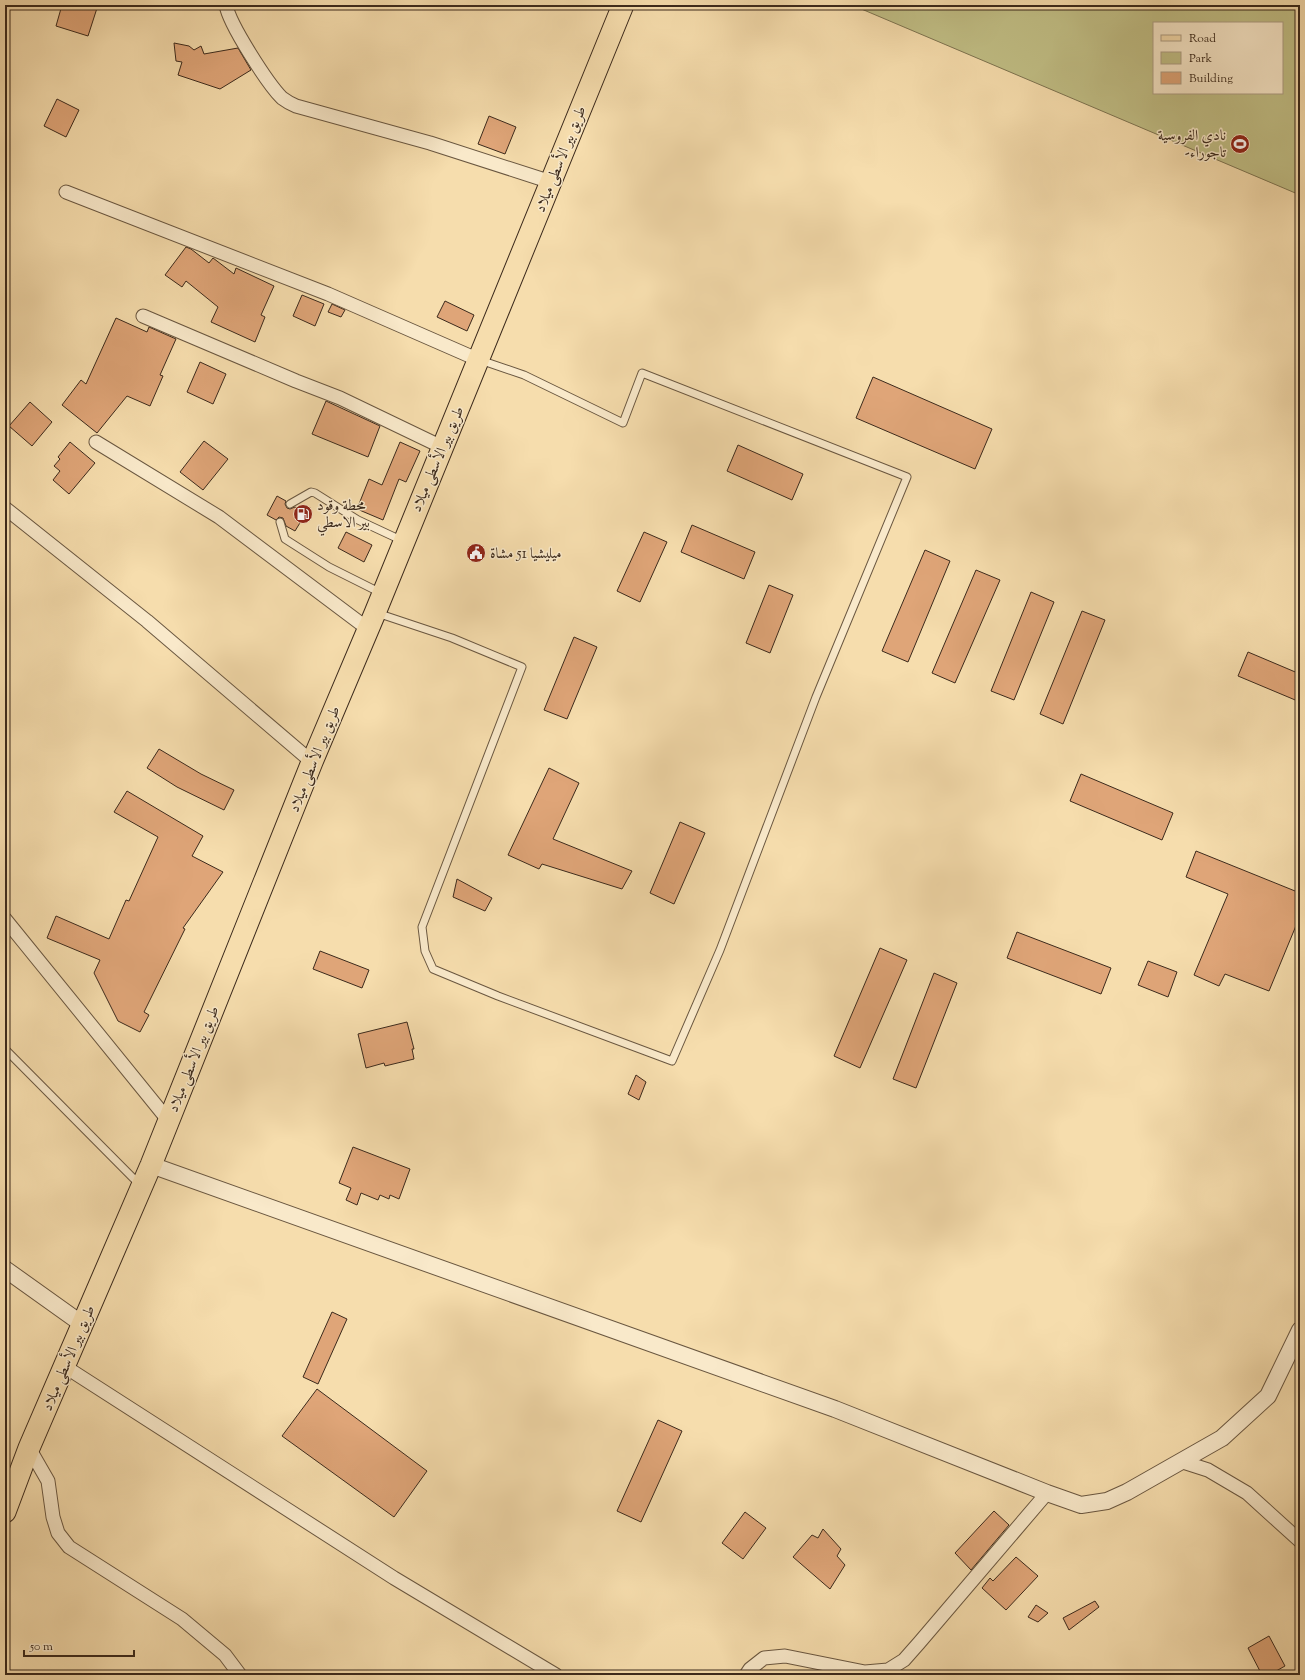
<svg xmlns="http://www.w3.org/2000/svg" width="1305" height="1680" font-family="'Sorts Mill Goudy',Amiri,serif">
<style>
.green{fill:#c1bf86;stroke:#7e7451;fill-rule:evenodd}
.building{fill:#dfa578;stroke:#3c2a1c}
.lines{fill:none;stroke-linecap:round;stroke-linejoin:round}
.service-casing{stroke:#6a5740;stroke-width:9}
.minor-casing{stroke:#6a5740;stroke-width:15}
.tertiary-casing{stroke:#6a5740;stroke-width:18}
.primary-casing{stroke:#3c2a1c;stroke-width:23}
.service{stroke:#f9e9ca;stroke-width:7}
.minor{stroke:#f9e9ca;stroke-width:13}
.tertiary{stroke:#f9e9ca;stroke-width:16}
.primary{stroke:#f6ddad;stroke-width:21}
.labels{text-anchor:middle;stroke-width:3;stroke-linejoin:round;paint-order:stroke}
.poi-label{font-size:15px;fill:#3c2a1c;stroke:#f9e9ca;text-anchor:start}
.street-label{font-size:15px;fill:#3c2a1c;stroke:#f9e9ca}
</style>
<rect width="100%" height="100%" fill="#f6ddad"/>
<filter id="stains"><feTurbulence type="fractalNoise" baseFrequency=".005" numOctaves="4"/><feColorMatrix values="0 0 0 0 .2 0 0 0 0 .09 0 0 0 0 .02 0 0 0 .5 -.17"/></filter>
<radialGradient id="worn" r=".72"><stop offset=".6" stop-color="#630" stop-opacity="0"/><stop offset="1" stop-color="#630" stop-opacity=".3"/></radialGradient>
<!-- green -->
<path class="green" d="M852,5H1300V195ZM1154,23H1282V93H1154Z"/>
<!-- building -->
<path class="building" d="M62,5H98L88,36L56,26Z
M174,43L189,46L194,50L201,46L204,54L238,48L251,70L220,89L178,75L182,62L176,61Z
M57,99L79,110L66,137L44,126Z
M489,116L516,127L505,154L478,144Z
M186,247L191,249L209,263L213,258L234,274L236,268L274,286L261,315L265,317L255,342L211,322L218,307L186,281L182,287L165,275Z
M302,295L324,304L315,326L293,316Z
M445,301L474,315L467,331L437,317Z
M332,304L345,310L341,317L328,312Z
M116,318L147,332L149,327L176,339L160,375L163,376L150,406L127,396L97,433L62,405L81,380L86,384Z
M200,362L226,374L213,404L187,392Z
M873,377L992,429L975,469L856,418Z
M326,401L380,426L368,457L312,434Z
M30,402L52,422L32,446L9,426Z
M204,441L228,459L203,490L180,472Z
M70,442L95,463L69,494L53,480L60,471L54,466L60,459L58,457Z
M400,442L420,451L406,482L399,479L383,520L357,509L369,479L382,485Z
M738,445L803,474L792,500L727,471Z
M277,496L286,501L285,504L287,508L290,509L295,507L306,513L295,531L286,526L283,518L279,517L276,520L267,515Z
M692,525L755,552L744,579L681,552Z
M346,532L372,545L364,562L338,548Z
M644,532L667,542L640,602L617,591Z
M925,550L950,561L908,662L882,651Z
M976,570L1000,580L955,683L932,673Z
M769,585L793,595L770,653L746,643Z
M1031,592L1054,602L1014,700L991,691Z
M1082,611L1105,620L1063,724L1040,714Z
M574,637L597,647L567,719L544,710Z
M1248,652L1300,674V702L1238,676Z
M159,749L201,774L234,790L224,810L177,787L147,768Z
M549,768L579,783L553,839L632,871L622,889L542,864L539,869L508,855Z
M1081,774L1173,813L1162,840L1070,801Z
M127,791L203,836L192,856L223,872L183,928L185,929L144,1012L149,1015L140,1032L118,1021L94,973L100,960L47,938L56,916L109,939L126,900L129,901L158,837L114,812Z
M680,822L705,833L674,904L650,893Z
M1196,851L1300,893V916L1269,991L1225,974L1219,986L1194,975L1228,894L1186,877Z
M457,879L492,898L485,911L453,897Z
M1017,932L1111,968L1101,994L1007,958Z
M880,948L907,960L860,1068L834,1056Z
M320,951L369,970L362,988L313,969Z
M1148,961L1177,972L1168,997L1138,985Z
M934,973L957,983L916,1088L893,1079Z
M407,1022L414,1049H412L414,1059L385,1066L384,1063L366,1068L358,1034Z
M636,1075L646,1082L639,1100L628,1094Z
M353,1147L410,1169L399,1199L390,1195L389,1199L380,1195L378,1200L361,1193L357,1205L346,1200L351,1188L339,1183Z
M332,1312L347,1319L318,1384L303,1377Z
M317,1389L427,1471L394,1517L282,1436Z
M658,1420L682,1431L641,1522L617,1511Z
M994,1511L1009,1525L971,1570L955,1553Z
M745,1512L766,1528L743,1559L722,1543Z
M823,1529L841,1549L837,1556L845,1565L830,1589L793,1557L812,1535L818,1538Z
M1016,1557L1038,1576L1006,1610L982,1588L990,1578L993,1581Z
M1095,1601L1099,1607L1069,1630L1063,1618Z
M1036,1605L1048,1613L1038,1622L1028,1617Z
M1269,1636L1285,1666L1269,1675H1262L1248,1648Z"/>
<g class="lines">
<defs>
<path id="service" d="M290,504L311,492L315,493L358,520L403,541
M280,522L285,539L329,567L381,593
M377,613L452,638L522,667L422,927L425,951L433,969L498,996L672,1061L720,950L816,697L907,477L642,373L623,423L524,375L480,360
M5,1049L140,1185"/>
<path id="minor" d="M226,5C229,24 268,84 282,98C286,101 291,104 296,106L430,143L551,182
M66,192L328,294L479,360
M143,316L296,381L340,398L442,447
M96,442L219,517L368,629
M5,508L147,621L312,762
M5,919L168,1120
M64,1366L394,1578L556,1675
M29,1448L48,1481L53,1517L58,1533L69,1547L182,1619L225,1655L240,1675
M1180,1461L1208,1470L1247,1493L1300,1541
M746,1675L750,1669L764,1658L785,1656L865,1672L888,1670L904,1660L919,1643L1047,1493"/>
<path id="tertiary" d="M151,1165L835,1409L1047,1493L1081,1505L1107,1501L1127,1492L1222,1438L1268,1396L1300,1330
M5,1269L82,1324"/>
<path id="primary" d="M5,1512L29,1448L151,1165L312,762L375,613L623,5"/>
</defs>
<!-- service casing -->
<use href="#service" class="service-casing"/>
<!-- minor casing -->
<use href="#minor" class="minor-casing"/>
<!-- tertiary casing -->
<use href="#tertiary" class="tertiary-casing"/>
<!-- primary casing -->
<use href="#primary" class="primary-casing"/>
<!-- service -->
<use href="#service" class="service"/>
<!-- minor -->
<use href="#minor" class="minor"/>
<!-- tertiary -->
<use href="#tertiary" class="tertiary"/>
<!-- primary -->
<use href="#primary" class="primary"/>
</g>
<!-- icons -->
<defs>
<symbol id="stadium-disc" viewBox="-11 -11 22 22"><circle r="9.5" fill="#8f2418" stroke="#f9e9ca"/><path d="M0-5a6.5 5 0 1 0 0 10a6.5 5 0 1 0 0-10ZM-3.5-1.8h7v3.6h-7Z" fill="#fff"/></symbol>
<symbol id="fuel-disc" viewBox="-11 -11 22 22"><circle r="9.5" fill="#8f2418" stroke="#f9e9ca"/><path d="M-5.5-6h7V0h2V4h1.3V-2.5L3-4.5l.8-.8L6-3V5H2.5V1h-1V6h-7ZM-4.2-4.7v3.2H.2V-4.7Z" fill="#fff"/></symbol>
<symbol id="civic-disc" viewBox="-11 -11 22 22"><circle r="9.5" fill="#8f2418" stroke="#f9e9ca"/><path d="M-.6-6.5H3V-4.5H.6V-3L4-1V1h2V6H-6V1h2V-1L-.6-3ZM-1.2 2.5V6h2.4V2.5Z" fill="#fff"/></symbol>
</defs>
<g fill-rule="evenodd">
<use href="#stadium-disc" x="1229" y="133" width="22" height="22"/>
<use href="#fuel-disc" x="292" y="503" width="22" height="22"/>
<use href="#civic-disc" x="465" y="542" width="22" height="22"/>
</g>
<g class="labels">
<!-- poi labels -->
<g class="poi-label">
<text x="1226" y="140" text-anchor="end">نادي الفروسية<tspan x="1226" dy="17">-تاجوراء</tspan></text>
<text x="317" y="510">محطة وقود<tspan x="317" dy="17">بير الاسطي</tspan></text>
<text x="490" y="558">ميليشيا 51 مشاة</text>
</g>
<!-- street labels -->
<g class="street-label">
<text transform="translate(560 159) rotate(-68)" y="5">طريق بير الأسطى ميلاد</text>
<text transform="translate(437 459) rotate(-67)" y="5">طريق بير الأسطى ميلاد</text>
<text transform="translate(314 759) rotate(-68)" y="5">طريق بير الأسطى ميلاد</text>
<text transform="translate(193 1059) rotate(-68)" y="5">طريق بير الأسطى ميلاد</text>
<text transform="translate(68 1358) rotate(-67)" y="5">طريق بير الأسطى ميلاد</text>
</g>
</g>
<!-- margin -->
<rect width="1305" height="1680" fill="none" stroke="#f6ddad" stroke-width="20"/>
<rect x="6" y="6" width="1293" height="1668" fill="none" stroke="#3c2a1c" stroke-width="2"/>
<rect x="10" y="10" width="1285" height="1660" fill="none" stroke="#3c2a1c"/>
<!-- legend -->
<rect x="1153" y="22" width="130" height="72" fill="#f9e9ca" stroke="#ad9d84"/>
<rect x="1161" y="35" width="20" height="6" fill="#f6ddad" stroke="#ad9d84"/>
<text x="1189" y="42" font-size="12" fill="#3c2a1c">Road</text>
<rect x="1161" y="52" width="20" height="12" fill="#c1bf86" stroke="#ad9d84"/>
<text x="1189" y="62" font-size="12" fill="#3c2a1c">Park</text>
<rect x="1161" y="72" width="20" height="12" fill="#dfa578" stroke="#ad9d84"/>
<text x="1189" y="82" font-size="12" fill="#3c2a1c">Building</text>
<!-- scale -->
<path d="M24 1650v6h110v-6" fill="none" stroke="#3c2a1c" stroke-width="2"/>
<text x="30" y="1650" font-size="12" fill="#3c2a1c" stroke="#f9e9ca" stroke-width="3" paint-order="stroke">50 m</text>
<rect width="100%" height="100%" filter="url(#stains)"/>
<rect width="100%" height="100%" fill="url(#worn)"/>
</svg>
